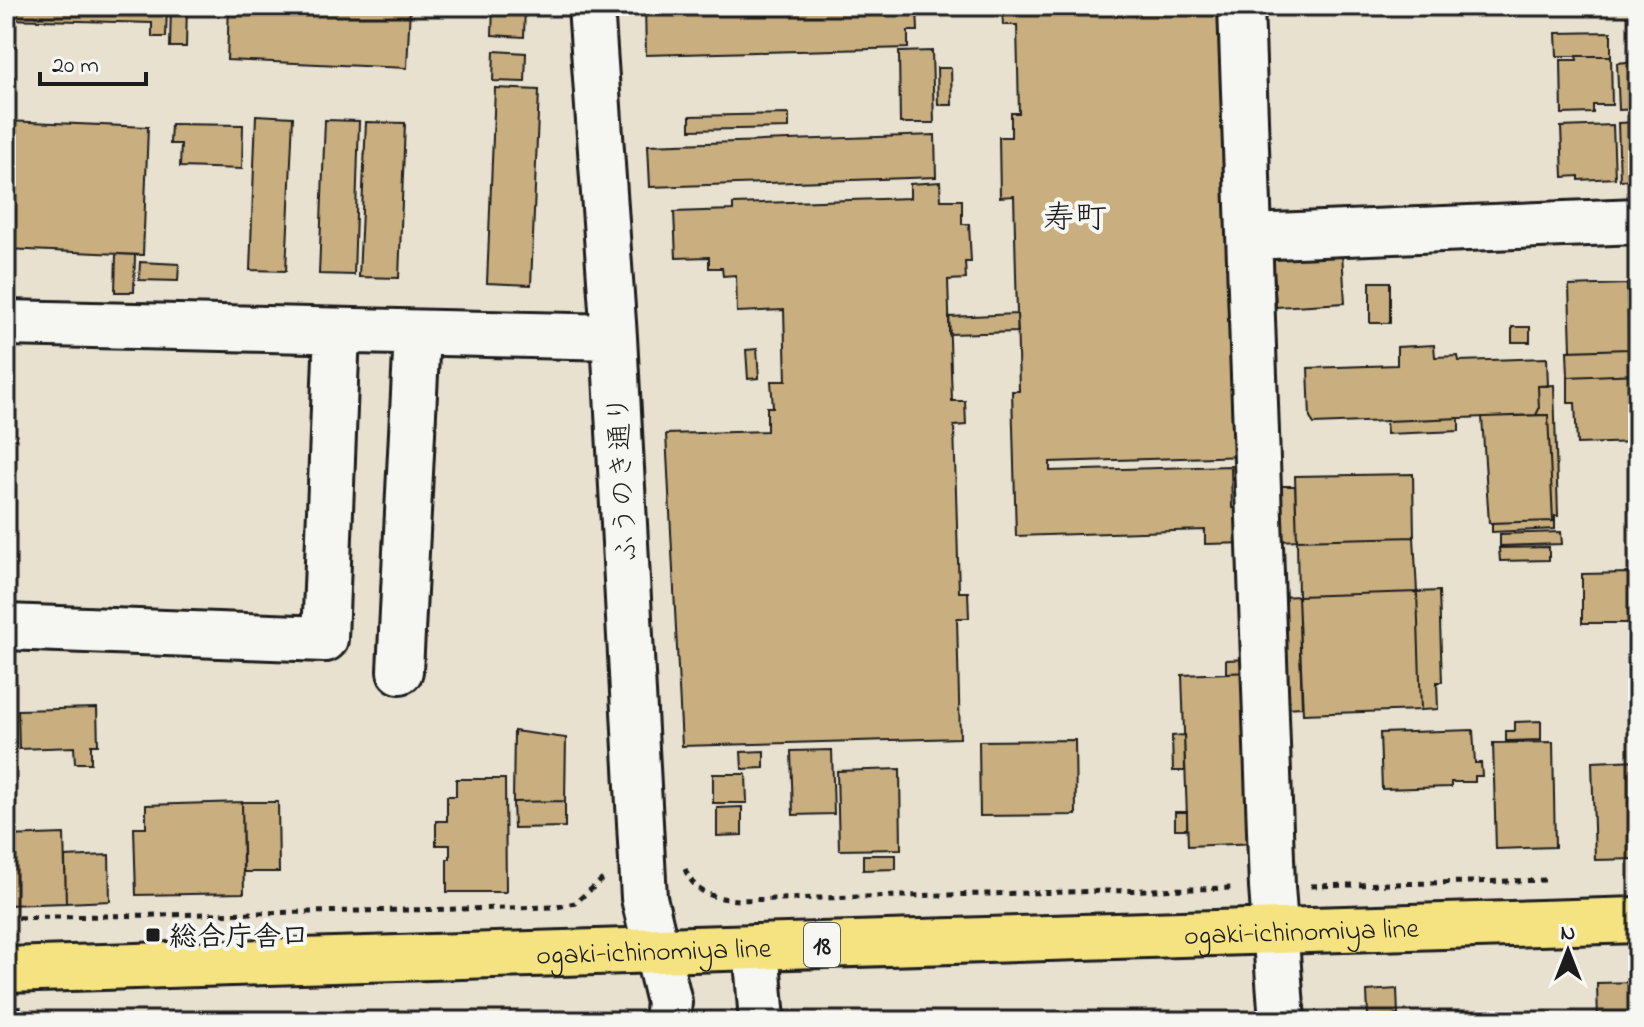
<svg xmlns="http://www.w3.org/2000/svg" width="1644" height="1027" font-family="'Indie Flower','Klee One',sans-serif">
<style>
.building{fill:#c9af7f;stroke:#1c1c1c;stroke-width:2}
.lines{fill:none;stroke-linecap:round;stroke-linejoin:round}
.minor-casing{stroke:#1c1c1c;stroke-width:50}
.major-casing{stroke:#1c1c1c;stroke-width:50}
.path{stroke:#1c1c1c;stroke-width:5;stroke-dasharray:6 6;stroke-linecap:butt}
.minor{stroke:#f6f6f2;stroke-width:44}
.major{stroke:#f5e382;stroke-width:44}
.poi-dot{fill:#1c1c1c;stroke:#f6f6f2;stroke-width:3}
.labels{text-anchor:middle;stroke-width:8;stroke-linejoin:round;paint-order:stroke}
.shield{fill:#f6f6f2;stroke:#5d5d5c;stroke-width:2}
.shield-label{font-size:26px;font-weight:bold;fill:#1c1c1c}
.street-label{font-size:28px;fill:#1c1c1c;stroke:#f6f6f2}
.poi-label{font-size:28px;font-weight:bold;fill:#1c1c1c;stroke:#f6f6f2;text-anchor:start}
.quarter-label{font-size:32px;fill:#1c1c1c;stroke:#f6f6f2}
</style>
<rect width="100%" height="100%" fill="#e8e1d0"/>
<filter id="ink" filterUnits="userSpaceOnUse"><feTurbulence type="fractalNoise" baseFrequency=".0125" numOctaves="2"/><feDisplacementMap in="SourceGraphic" scale="16" xChannelSelector="R" yChannelSelector="G"/><feConvolveMatrix kernelMatrix="1 2 1 2 8 2 1 2 1" color-interpolation-filters="sRGB"/></filter>
<g filter="url(#ink)">
<!-- building -->
<path class="building" d="M6,6H167L166,37H152V23L6,19Z
M171,6H187L186,47H170Z
M229,6H410L407,68L227,60Z
M493,6H525L524,37L492,35Z
M645,6H917L918,31H908V48L646,55Z
M1002,6H1234L1247,456L1050,462V471L1231,466L1232,508L1250,507L1251,543L1205,544V530L1016,536L1012,391H1019L1014,196L1000,197L999,137H1011V113H1019L1017,25H1003Z
M1611,32V56H1557L1556,33Z
M494,51L526,53L525,82L493,81Z
M932,51L934,123H900L899,52Z
M1637,55H1638V109L1619,110L1617,63L1638,61Z
M1576,56H1611L1612,105H1593V113L1562,114L1561,60H1577Z
M937,68H951L952,105H938Z
M495,88L539,90L531,285L487,283Z
M789,114V128L690,130V116Z
M256,115L293,117L286,271L250,270Z
M325,120L359,121L354,275L319,274Z
M6,121L148,127L143,255L6,249Z
M366,122L405,123L399,278L359,277Z
M1638,122V179L1620,180L1618,123Z
M171,124L243,125L242,169L180,167L181,144H170Z
M1613,125L1615,178L1579,180V176L1563,177L1561,127Z
M935,135L936,177L650,187L648,145Z
M940,182L941,200H962V224H969L971,262H965L966,279L948,280L952,401H965L966,425L954,426L959,592H968L969,618H957L960,738L682,746L666,434L767,431V407H773L771,381H786L784,310L737,312L736,275L723,276L722,268H709V257L676,258L674,212L733,210V204L910,198V184Z
M1342,252L1345,303L1276,307L1273,256Z
M116,254L135,255L134,292H115Z
M140,262L179,264L178,281L139,280Z
M1370,282H1390V323H1370Z
M1627,284H1638V374L1568,377L1567,351L1629,349Z
M1627,284L1629,349L1571,351L1569,286Z
M1017,314L1018,332L949,334V317Z
M1512,327H1530V342H1512Z
M1434,345L1435,357L1458,356L1459,361L1547,358L1548,386H1538L1539,409L1536,415L1314,424L1310,418L1308,368L1397,365V347Z
M757,349L759,378L748,379L746,350Z
M1638,374V442L1577,444L1575,403H1568V377Z
M1554,385L1558,516H1555V529L1492,532V523L1553,521L1548,415H1536L1539,409L1538,386Z
M1548,415L1553,521L1489,523L1482,417Z
M1459,418V431L1387,434L1386,421Z
M1413,474L1414,537L1297,540L1295,476Z
M1279,486H1295L1297,540L1281,541Z
M1561,532L1562,544L1500,546V534Z
M1414,537L1417,592L1298,596L1297,540Z
M1549,547V560L1500,561L1499,548Z
M1630,573V579H1638V623H1582V574Z
M1439,591L1442,682H1437L1438,709L1421,710L1417,592Z
M1417,592L1421,710L1303,714L1298,596Z
M1298,596L1302,707L1285,708L1281,597Z
M1251,659L1252,672L1226,673V660Z
M1252,672L1258,843L1188,846L1182,675Z
M97,708L98,745H91V763H75L74,747L19,749L18,710Z
M1541,721V740L1506,741V731H1515V722Z
M1473,730L1475,763H1481L1482,776H1475V782H1451V787L1382,789L1380,733Z
M514,731L566,738L565,801L513,802Z
M1184,735L1185,771H1173L1172,736Z
M1075,740L1076,815L980,816L979,741Z
M1553,742L1555,847L1496,849L1493,743Z
M832,750L834,814L793,815L791,751Z
M764,751V768L742,769L741,752Z
M1638,760V859L1595,860L1592,762Z
M900,769L901,849L839,850L837,771Z
M713,774H746L747,803H713Z
M456,779H505L506,892H447V859H450V845H436V821H447V796H456Z
M565,801V827L514,828L513,802Z
M242,802L244,893L136,895L134,828H146V805Z
M242,802H278L279,872H243Z
M742,807V835L717,836V808Z
M1175,812H1187V829H1175Z
M64,834L66,903L6,905V836Z
M109,855L110,901L66,903L65,857Z
M863,855H896V869L863,870Z
M1638,982V1021H1598L1597,983Z
M1397,989L1398,1015L1368,1016L1367,991Z
M1468,1014L1469,1021H1436V1017Z"/>
<g class="lines">
<defs>
<path id="minor" d="M591,6L614,337L644,898L669,1002L667,1021
M1241,6L1272,887L1282,1021
M1250,237L1638,221
M6,323L614,337
M6,627L325,639L337,331
M400,671L417,334
M756,947L762,1021"/>
<g id="major">
<path id="s1" d="M6,970L1638,920"/>
</g>
</defs>
<!-- minor casing -->
<use href="#minor" class="minor-casing"/>
<!-- major casing -->
<use href="#major" class="major-casing"/>
<!-- path -->
<path class="path" d="M685,869C695,894 714,898 738,900L1233,888
M1311,886L1549,880
M6,918L557,907L575,903L604,878
M6,1020H20L19,1006"/>
<!-- minor -->
<use href="#minor" class="minor"/>
<!-- major -->
<use href="#major" class="major"/>
</g>
</g>
<!-- markers -->
<rect class="poi-dot" x="145" y="927" width="16" height="16" rx="4"/>
<g class="labels">
<!-- shield labels -->
<rect class="shield" x="804" y="923" width="36" height="44" rx="6"/>
<g class="shield-label">
<text x="822" y="954">18</text>
</g>
<!-- street labels -->
<g class="street-label">
<text transform="translate(621 479) rotate(-93)" y="10">ふうのき通り</text>
<text dy="10" stroke="none"><textPath href="#s1" startOffset="1296">ogaki-ichinomiya line</textPath></text>
<text dy="10" stroke="none"><textPath href="#s1" startOffset="648">ogaki-ichinomiya line</textPath></text>
</g>
<!-- poi labels -->
<g class="poi-label">
<text x="169" y="945">総合庁舎口</text>
</g>
<!-- quarter labels -->
<g class="quarter-label">
<text x="1075" y="227">寿町</text>
</g>
</g>
<!-- margin -->
<rect width="1644" height="1027" fill="none" stroke="#f6f6f2" stroke-width="32"/>
<rect x="16" y="16" width="1612" height="995" fill="none" stroke="#1c1c1c" stroke-width="3" filter="url(#ink)"/>
<!-- north arrow -->
<g transform="translate(1568 951)" stroke="#f6f6f2" stroke-width="6" paint-order="stroke">
<path d="M0-6L14 30L0 20L-14 30Z" fill="#1c1c1c"/>
<text y="-12" font-size="22" font-weight="bold" text-anchor="middle" fill="#1c1c1c">N</text>
</g>
<!-- scale -->
<path d="M40 72v12h106v-12" fill="none" stroke="#1c1c1c" stroke-width="4"/>
<text x="52" y="72" font-size="24" fill="#1c1c1c" stroke="#f6f6f2" stroke-width="6" paint-order="stroke">20 m</text>
</svg>
